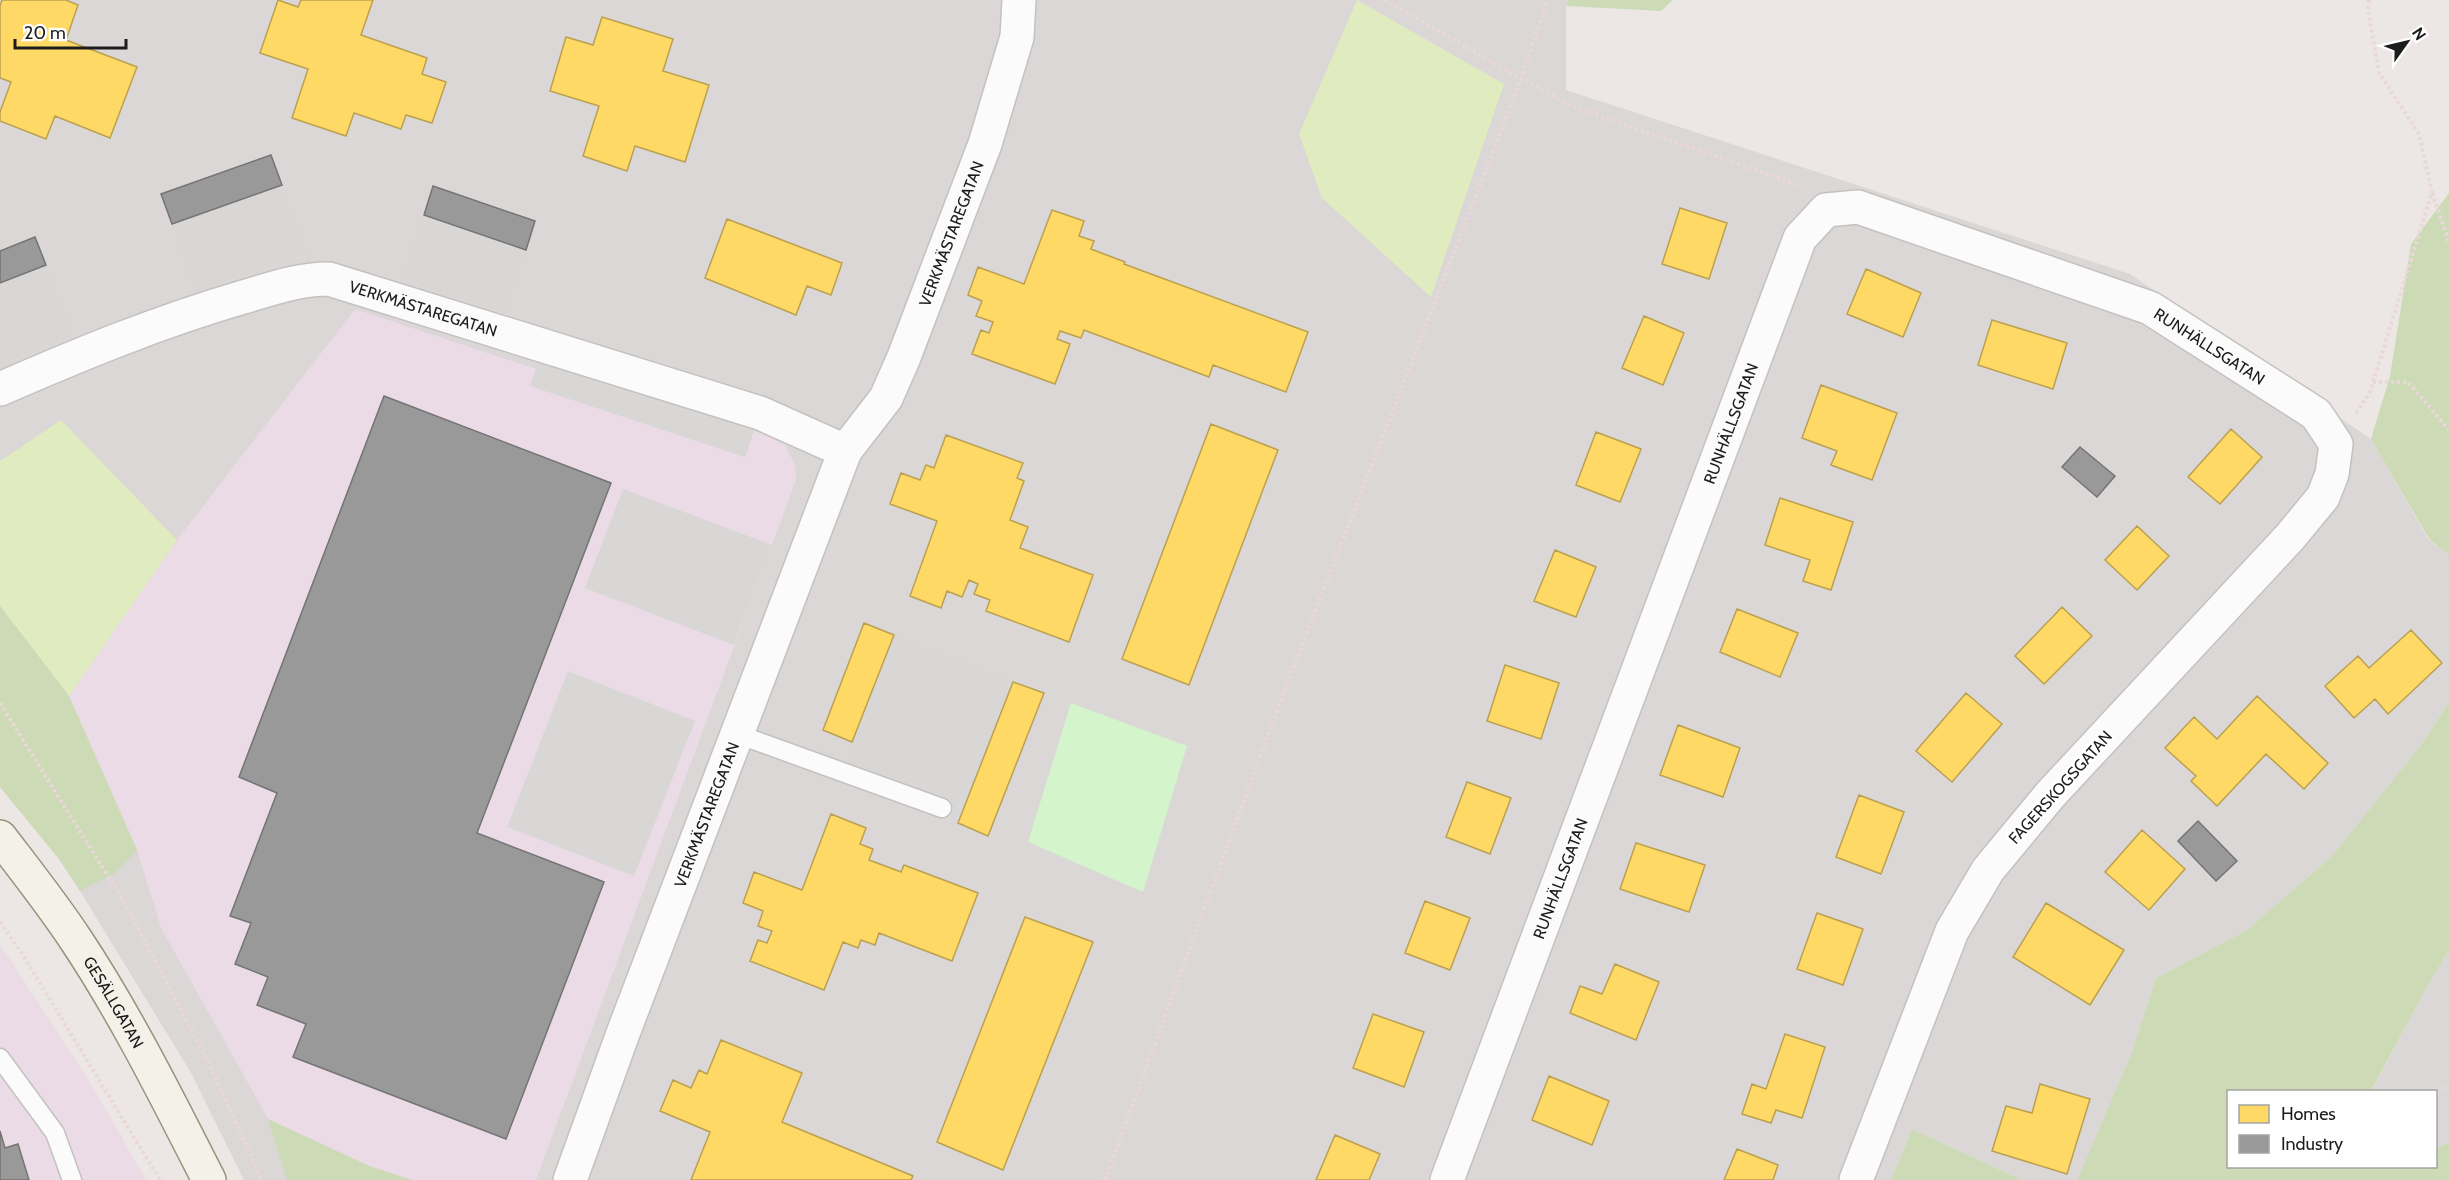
<svg xmlns="http://www.w3.org/2000/svg" width="2449" height="1180" font-family="Cabin,sans-serif">
<style>
.residential{fill:#dad7d6}
.industrial{fill:#eadbe6}
.religious{fill:#d9d7d6}
.grass{fill:#e0ebbf}
.forest{fill:#ccdbb6}
.park{fill:#d4f4cc}
.homes{fill:#ffd966;stroke:#bba050;stroke-width:1.5}
.industry{fill:#999;stroke:#747474;stroke-width:1.5}
.lines{fill:none;stroke-linecap:round;stroke-linejoin:round}
.lane-casing{stroke:#c4c2c0;stroke-width:21}
.street-casing{stroke:#c4c2c0;stroke-width:36}
.secondary-casing{stroke:#96927c;stroke-width:36}
.path{stroke:#ebd7d9;stroke-width:4;stroke-dasharray:3 3;stroke-linecap:butt}
.lane{stroke:#fcfbfb;stroke-width:18}
.street{stroke:#fcfbfb;stroke-width:33}
.secondary{stroke:#f4f1e8;stroke-width:33}
.labels{text-anchor:middle;stroke-width:6;stroke-linejoin:round;paint-order:stroke}
.street-label{font-size:16px;fill:#1c1c1c;stroke:#fff}
</style>
<rect width="100%" height="100%" fill="#ece7e4"/>
<!-- residential -->
<path class="residential" d="M0,0H1568L1566,6V90L2130,274L2371,439L2428,539L2449,555V702L2421,745L2332,856L2247,930L2156,978L2132,1052L2077,1180H2022L1912,1129L1891,1180H244L191,1073L80,891L59,859L0,787Z
M2449,950V1143L2436,1148V1092H2371L2428,985Z"/>
<!-- industrial -->
<path class="industrial" d="M355,309L536,369L531,386L745,457L754,430L785,445L795,465L796,480L536,1180H412L369,1166L268,1119L161,928L137,850L69,696L177,540Z
M0,944L91,1084L146,1180H0Z"/>
<!-- religious -->
<path class="religious" d="M282,185L307,253L194,292L172,224Z
M424,215L526,250L503,314L401,279Z
M46,265L73,335L0,364V283Z
M545,346L760,413L745,457L530,386Z
M623,489L772,545L734,645L585,588Z
M894,635L1013,682L958,823L839,777Z
M568,671L695,721L634,876L507,827Z"/>
<!-- grass -->
<path class="grass" d="M1357,0L1504,84L1431,297L1322,198L1299,134Z
M61,420L177,540L69,696L0,606V461Z"/>
<!-- forest -->
<path class="forest" d="M1568,0H1673L1661,11L1566,6Z
M2449,193V555L2429,539L2371,439L2390,376L2411,244Z
M0,606L69,696L137,850L115,873L80,891L59,859L0,787Z
M2449,702V950L2428,985L2371,1091L2228,1092V1166H2436V1148L2449,1143V1180H2077L2132,1052L2156,978L2247,930L2332,856L2421,745Z
M268,1119L369,1166L412,1180H287Z
M1912,1129L2022,1180H1891Z"/>
<!-- park -->
<path class="park" d="M1071,703L1187,746L1143,892L1028,842Z"/>
<!-- homes -->
<path class="homes" d="M2,0H66L78,5L66,40L137,67L110,138L55,116L46,139L0,121V112L11,82L0,78V6Z
M278,0L298,7L301,0H373L361,35L427,58L422,74L446,82L432,123L406,115L401,129L354,113L346,136L292,118L308,69L260,53Z
M602,17L673,39L663,71L709,85L685,162L635,146L627,171L583,156L599,106L550,91L566,37L593,45Z
M1680,208L1727,223L1709,279L1662,264Z
M1052,210L1084,221L1079,236L1094,241L1091,249L1125,262L1124,264L1308,332L1286,392L1213,365L1209,377L1084,330L1081,338L1060,331L1057,339L1070,344L1055,384L972,354L981,330L989,333L993,322L976,316L982,301L968,295L978,267L1024,284Z
M727,219L842,263L831,295L807,286L796,315L705,278Z
M1866,269L1921,293L1903,337L1847,314Z
M1644,316L1684,333L1663,385L1622,368Z
M1992,320L2067,343L2053,389L1978,365Z
M1821,385L1897,413L1872,480L1831,465L1837,451L1802,438Z
M1211,424L1278,450L1189,685L1122,659Z
M2231,429L2262,457L2220,504L2188,477Z
M1596,432L1641,449L1620,502L1576,485Z
M946,435L1023,463L1017,478L1024,481L1010,520L1028,527L1020,548L1093,575L1069,642L986,611L990,600L974,594L978,584L969,580L962,597L947,591L941,608L910,596L937,521L890,504L901,473L920,480L926,465L934,468Z
M1780,498L1853,522L1831,590L1803,581L1810,560L1765,545Z
M2137,526L2169,556L2137,590L2105,560Z
M1555,550L1596,567L1576,617L1534,601Z
M2062,607L2092,636L2044,684L2015,656Z
M1737,609L1798,633L1780,677L1720,652Z
M864,623L894,635L852,742L823,730Z
M2411,630L2442,663L2388,714L2375,699L2354,718L2325,686L2358,656L2369,668Z
M1505,665L1559,683L1541,739L1487,721Z
M1013,682L1044,693L988,836L958,823Z
M1966,693L2002,724L1952,782L1916,751Z
M2257,696L2328,763L2304,789L2266,754L2217,806L2191,781L2196,776L2165,748L2194,717L2217,739Z
M1678,725L1740,748L1723,797L1660,775Z
M1467,782L1511,798L1490,854L1446,837Z
M1859,795L1904,812L1881,874L1836,857Z
M831,814L866,828L860,844L873,849L869,860L901,872L904,865L978,893L952,961L879,933L875,945L861,940L858,948L843,942L824,990L750,961L758,940L767,943L772,931L758,926L763,911L743,903L754,872L802,890Z
M2142,830L2185,869L2149,910L2105,872Z
M1636,843L1705,865L1689,912L1620,889Z
M1425,901L1470,918L1450,970L1405,953Z
M2046,903L2124,950L2090,1005L2013,957Z
M1817,913L1863,929L1843,985L1797,969Z
M1025,917L1093,942L1003,1170L937,1142Z
M1615,964L1659,982L1636,1040L1570,1013L1580,986L1602,994Z
M1373,1014L1424,1032L1404,1087L1353,1068Z
M1785,1034L1825,1047L1802,1118L1776,1110L1771,1123L1742,1114L1752,1084L1766,1089Z
M721,1040L802,1073L782,1122L913,1176L911,1180H691L710,1132L660,1111L673,1080L691,1088L699,1070L707,1074Z
M1549,1076L1609,1101L1592,1145L1532,1120Z
M2040,1084L2090,1099L2067,1174L1992,1151L2006,1106L2032,1113Z
M1335,1135L1380,1154L1369,1180H1316Z
M1737,1149L1778,1165L1773,1180H1724Z"/>
<!-- industry -->
<path class="industry" d="M271,155L282,185L172,224L161,194Z
M433,186L535,221L526,250L424,215Z
M35,237L46,265L0,283V251Z
M384,396L611,483L477,833L604,882L506,1139L293,1057L306,1024L257,1005L268,977L235,964L251,923L230,916L277,793L239,777Z
M2080,447L2115,476L2097,497L2062,467Z
M2198,821L2237,861L2216,881L2178,841Z
M0,1131L5,1148L18,1144L29,1180H0Z"/>
<g class="lines">
<defs>
<path id="lane" d="M737,734L942,808
M0,1058L55,1133L72,1180"/>
<g id="street">
<path id="s1" d="M0,389C78,355 158,322 240,298C271,289 297,279 329,279L760,413L845,451"/>
<path id="s2" d="M570,1180L622,1036L845,451L886,398L904,357L985,144L1017,37L1019,0"/>
<path id="s3" d="M1447,1180L1800,238L1826,210L1858,207L2150,308L2316,414L2336,444L2332,474L2323,497L2290,537L2050,795L1988,870L1952,931L1856,1180"/>
</g>
<g id="secondary">
<path id="s4" d="M0,837C26,871 53,905 76,940C126,1015 168,1100 209,1180"/>
</g>
</defs>
<!-- lane casing -->
<use href="#lane" class="lane-casing"/>
<!-- street casing -->
<use href="#street" class="street-casing"/>
<!-- secondary casing -->
<use href="#secondary" class="secondary-casing"/>
<!-- path -->
<path class="path" d="M1385,0L1521,79L1574,107L1793,183L1798,187
M2432,193L2449,242
M2373,382H2408L2449,430
M2356,413L2370,392L2432,192L2419,134L2379,73L2368,10L2369,0
M0,703L124,902L208,1061L262,1180
M0,922L21,952L160,1180
M2429,1089L2449,1088
M1105,1180L1281,700L1521,79L1548,0"/>
<!-- lane -->
<use href="#lane" class="lane"/>
<!-- street -->
<use href="#street" class="street"/>
<!-- secondary -->
<use href="#secondary" class="secondary"/>
</g>
<g class="labels">
<!-- street labels -->
<g class="street-label">
<text dy="6" stroke="none"><textPath href="#s2" startOffset="1023">VERKMÄSTAREGATAN</textPath></text>
<text dy="6" stroke="none"><textPath href="#s1" startOffset="447">VERKMÄSTAREGATAN</textPath></text>
<text dy="6" stroke="none"><textPath href="#s3" startOffset="1456">RUNHÄLLSGATAN</textPath></text>
<text dy="6" stroke="none"><textPath href="#s3" startOffset="808">RUNHÄLLSGATAN</textPath></text>
<text transform="translate(2060 787) rotate(-48)" y="6">FAGERSKOGSGATAN</text>
<text dy="6" stroke="none"><textPath href="#s2" startOffset="390">VERKMÄSTAREGATAN</textPath></text>
<text dy="6" stroke="none"><textPath href="#s3" startOffset="322">RUNHÄLLSGATAN</textPath></text>
<text dy="6" stroke="none"><textPath href="#s4" startOffset="201">GESÄLLGATAN</textPath></text>
</g>
</g>
<!-- legend -->
<rect x="2227" y="1090" width="210" height="78" fill="#ffffff" stroke="#a4a4a4" stroke-width="1.5"/>
<rect x="2239" y="1105" width="30" height="18" fill="#ffd966" stroke="#a4a4a4" stroke-width="1.5"/>
<text x="2281" y="1120" font-size="18" fill="#1c1c1c">Homes</text>
<rect x="2239" y="1135" width="30" height="18" fill="#999999" stroke="#a4a4a4" stroke-width="1.5"/>
<text x="2281" y="1150" font-size="18" fill="#1c1c1c">Industry</text>
<!-- north arrow -->
<g transform="translate(2407 42) rotate(56)" stroke="#ffffff" stroke-width="4.5" paint-order="stroke">
<path d="M0-4.5L10 22L0 15L-10 22Z" fill="#1c1c1c"/>
<text y="-9" font-size="16" font-weight="bold" text-anchor="middle" fill="#1c1c1c">N</text>
</g>
<!-- scale -->
<path d="M15 39v9h111v-9" fill="none" stroke="#1c1c1c" stroke-width="3"/>
<text x="24" y="39" font-size="18" fill="#1c1c1c" stroke="#ffffff" stroke-width="4.5" paint-order="stroke">20 m</text>
</svg>
